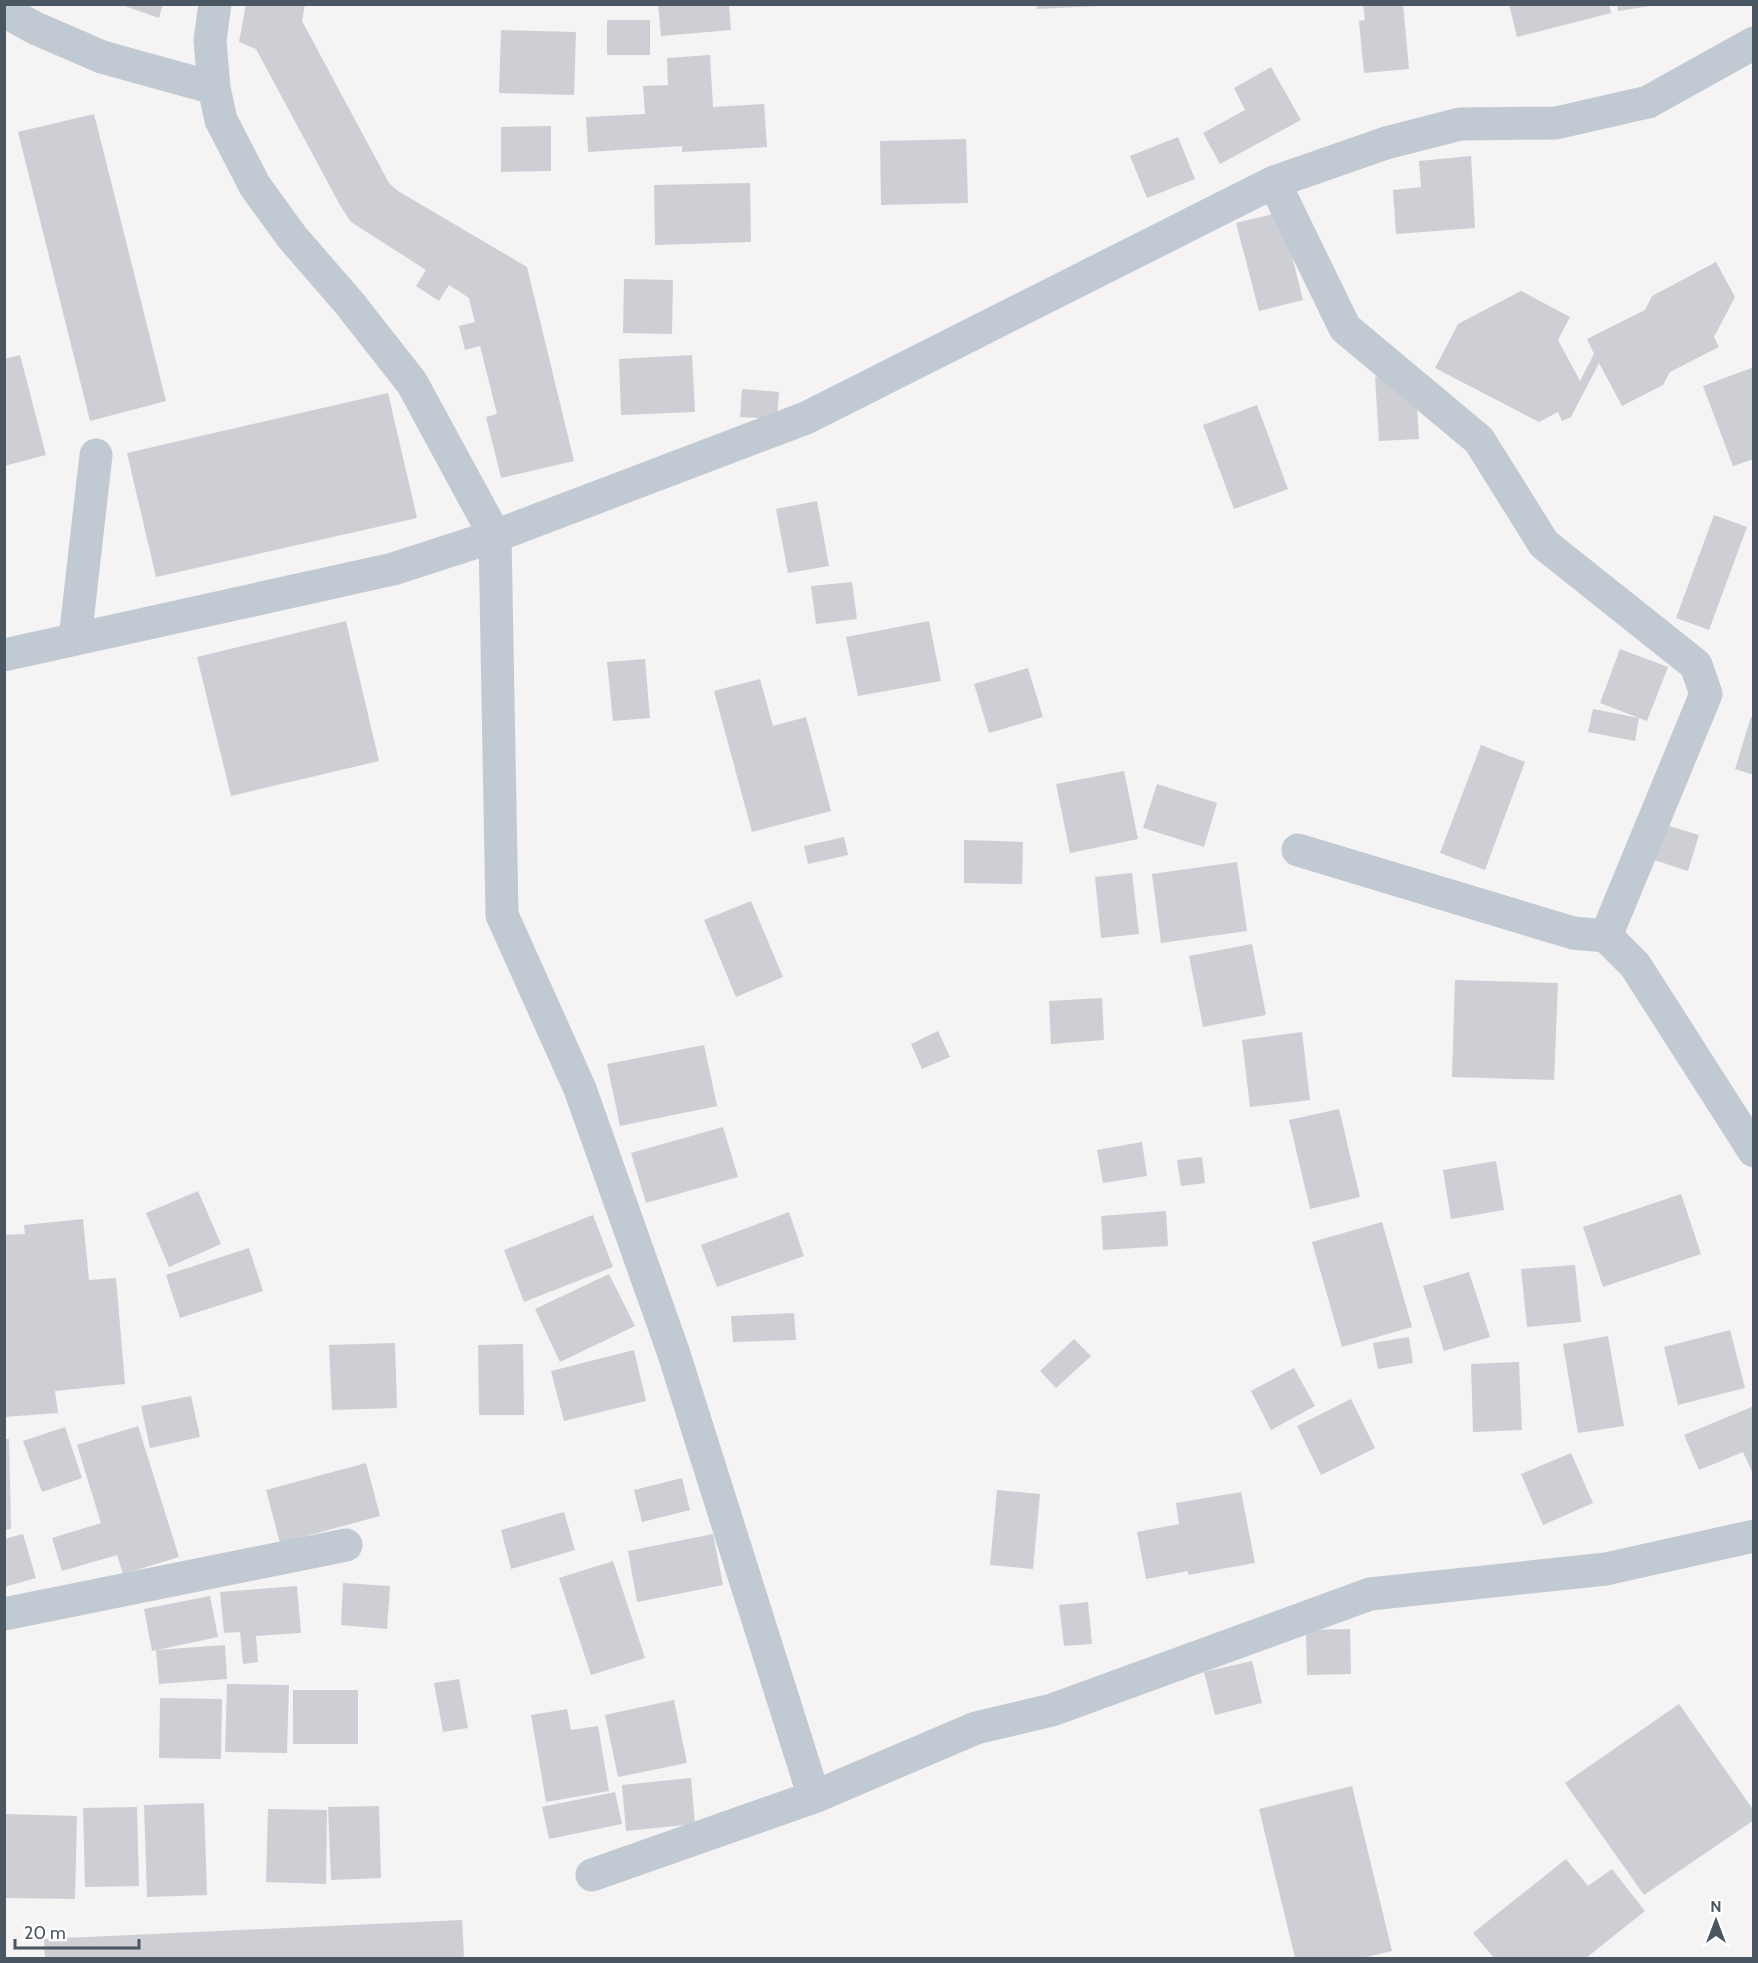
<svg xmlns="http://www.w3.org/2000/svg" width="1758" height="1963" font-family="Cabin,sans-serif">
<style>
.building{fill:#cdcfd5}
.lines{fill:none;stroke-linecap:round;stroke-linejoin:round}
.minor{stroke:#c1cad2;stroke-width:33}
</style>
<rect width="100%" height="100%" fill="#f5f3f3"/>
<!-- building -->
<path class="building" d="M119,4H163L159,18Z
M246,4H305L302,21L389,183L398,191L527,267L574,461L501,478L486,417L497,414L480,346L465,350L459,326L475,322L469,298L449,285L439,301L416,286L426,270L351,222L341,207L256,49L239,42Z
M658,4H729L731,30L661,36Z
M1036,4H1100V6L1037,9Z
M1363,4H1403L1409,69L1364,73L1359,21L1365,20Z
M1509,4H1609L1611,13L1517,37Z
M1617,4H1650V6L1618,11Z
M607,20H650V55H607Z
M501,30L576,32L574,95L499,93Z
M710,55L713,107L764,104L767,147L682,152V146L588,152L586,117L645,114L643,86L668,85L667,58Z
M1271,67L1301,120L1220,164L1203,133L1245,110L1234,88Z
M94,114L166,401L90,421L18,132Z
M551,126V171L501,172V127Z
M1178,137L1195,179L1147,198L1130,156Z
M966,139L968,203L881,205L880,141Z
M1471,156L1475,228L1396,234L1393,190L1421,187L1419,161Z
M750,183L751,242L655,245L654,185Z
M1281,212L1303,300L1259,311L1236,223Z
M1716,262L1735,297L1714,337L1719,347L1670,372L1663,385L1622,406L1599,363L1571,417L1562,421L1558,412L1539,422L1435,368L1458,324L1521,291L1570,317L1558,340L1580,381L1594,354L1587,339L1645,310L1652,296Z
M624,279L673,280L672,334L623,333Z
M20,355L46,455L4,466V359Z
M692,355L695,412L621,415L619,359Z
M1754,367V459L1733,466L1703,386Z
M1415,374L1419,439L1379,441L1375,377Z
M742,389L779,392L777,419L740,417Z
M388,393L417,518L156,577L127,453Z
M1257,405L1288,489L1234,509L1203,425Z
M817,501L829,566L788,573L776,509Z
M1714,515L1747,527L1709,630L1676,618Z
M852,582L857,619L816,624L811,586Z
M346,621L379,761L231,796L197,657Z
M929,621L941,681L858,696L846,637Z
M1620,649L1668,667L1647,721L1600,703Z
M645,659L650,718L613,721L607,662Z
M1028,668L1043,717L989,733L974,684Z
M760,679L773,726L806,717L831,811L752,832L714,691Z
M1593,709L1639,718L1635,741L1588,732Z
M1751,717L1754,718V775L1735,769Z
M1481,745L1525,762L1485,870L1440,853Z
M1124,771L1138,839L1070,853L1056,784Z
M1157,784L1217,803L1204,847L1143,828Z
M1662,824L1699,835L1688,871L1651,859Z
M844,837L848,855L808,864L804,846Z
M964,840L1023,842L1022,884L964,883Z
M1237,862L1247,931L1161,943L1152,874Z
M1132,873L1139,934L1101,938L1095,877Z
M751,901L783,977L736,997L704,920Z
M1252,944L1266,1015L1203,1027L1189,956Z
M1455,980L1558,983L1554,1080L1452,1077Z
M1102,998L1104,1040L1051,1044L1049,1001Z
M938,1031L950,1057L922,1069L911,1044Z
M1302,1032L1310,1100L1250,1107L1242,1040Z
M704,1045L717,1106L620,1126L607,1064Z
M1339,1109L1360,1197L1310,1209L1289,1120Z
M723,1127L738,1177L646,1203L631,1153Z
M1142,1142L1147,1176L1103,1183L1097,1150Z
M1202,1157L1205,1183L1181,1186L1177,1160Z
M1496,1161L1504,1210L1451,1219L1443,1170Z
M198,1191L221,1244L169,1267L146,1213Z
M1681,1194L1701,1254L1603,1287L1583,1227Z
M1166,1211L1168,1246L1103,1250L1101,1216Z
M789,1212L804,1256L717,1287L701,1245Z
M593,1215L613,1267L524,1302L504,1250Z
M83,1219L89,1280L116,1278L125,1384L55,1391L58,1413L4,1417V1235L25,1234L24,1225Z
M1382,1222L1412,1327L1342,1347L1312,1242Z
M249,1248L263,1291L180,1318L166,1275Z
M1575,1265L1581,1322L1527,1327L1521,1269Z
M1469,1272L1490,1337L1444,1351L1423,1286Z
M609,1274L635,1326L560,1362L535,1309Z
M794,1313L796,1340L733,1342L731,1316Z
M1730,1330L1745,1388L1678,1405L1664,1347Z
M1608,1336L1624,1426L1578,1433L1563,1344Z
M1409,1337L1413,1363L1378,1369L1373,1343Z
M1074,1339L1091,1356L1056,1388L1040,1371Z
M395,1343L397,1408L332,1410L329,1345Z
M523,1344L524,1415H479L478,1345Z
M634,1350L646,1401L564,1421L551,1371Z
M1519,1362L1522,1430L1473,1432L1471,1364Z
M1294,1368L1315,1406L1271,1430L1251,1391Z
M191,1396L200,1437L150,1448L141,1406Z
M1351,1399L1375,1448L1321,1475L1297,1426Z
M1754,1406V1476L1743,1452L1699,1470L1684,1435Z
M138,1426L179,1557L123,1574L117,1555L62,1571L52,1538L101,1523L77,1445Z
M65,1427L82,1478L42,1492L23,1441Z
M4,1439H9L11,1529L4,1530Z
M1571,1453L1593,1503L1543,1525L1521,1474Z
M366,1463L380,1516L280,1543L266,1490Z
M682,1478L690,1510L642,1522L634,1490Z
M997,1490L1040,1494L1033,1569L990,1565Z
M1241,1492L1255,1563L1188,1575V1571L1146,1579L1137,1532L1179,1524L1176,1503Z
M564,1512L575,1550L511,1569L501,1530Z
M23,1534L36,1578L4,1587V1539Z
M713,1534L723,1585L637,1602L628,1551Z
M613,1561L645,1658L591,1675L559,1578Z
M343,1583L390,1586L387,1629L341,1625Z
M297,1586L301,1633L256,1636L258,1662L243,1664L240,1632L224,1633L220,1592Z
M210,1596L218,1637L152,1651L144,1609Z
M1088,1602L1092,1644L1064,1646L1059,1605Z
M1350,1629L1351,1674L1307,1675L1306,1630Z
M225,1645L227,1679L159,1684L156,1650Z
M1252,1661L1262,1703L1215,1715L1204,1672Z
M459,1679L468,1728L443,1732L434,1683Z
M227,1684L289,1685L287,1753L225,1752Z
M293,1690H358V1744H293Z
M160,1698L222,1699L221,1759L159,1758Z
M674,1700L687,1763L618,1777L605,1715Z
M1679,1704L1754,1811V1820L1644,1895L1565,1783Z
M567,1709L571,1730L598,1726L609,1791L546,1802L531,1715Z
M691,1778L695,1824L626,1831L622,1785Z
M1352,1786L1392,1951L1362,1958H1295L1259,1809Z
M615,1792L622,1824L549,1839L542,1807Z
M204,1803L207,1895L147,1897L144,1805Z
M379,1806L381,1878L331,1880L328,1807Z
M137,1807L139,1886L85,1887L83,1808Z
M268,1809L327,1810L326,1884L266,1882Z
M5,1814L77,1816L75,1899L5,1898Z
M1566,1859L1588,1886L1612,1869L1645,1911L1586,1958H1494L1473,1933Z
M462,1920L464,1958H45L44,1939Z"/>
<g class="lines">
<!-- minor -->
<path class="minor" d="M215,4L210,40L214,88L221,120L255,186L292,237L350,304L412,383L495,536L502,915L580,1089L673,1351L814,1797
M4,11L35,28L102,57L214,88
M1274,182L1345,328L1479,440L1544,544L1696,665L1706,694L1606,936
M75,639L96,455
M4,655L393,569L495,536L806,418L1274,182L1386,143L1460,124L1556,123L1648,102L1754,43
M1298,850L1573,933L1606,936L1635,965L1754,1151
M4,1614L346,1545
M592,1875L814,1797L976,1728L1052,1710L1370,1594L1606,1569L1754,1536"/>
</g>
<!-- border -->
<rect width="1758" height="1963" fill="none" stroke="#4a5661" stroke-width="12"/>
<!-- north arrow -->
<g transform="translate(1716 1921)" stroke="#ffffff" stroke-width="4.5" paint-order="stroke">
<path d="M0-4.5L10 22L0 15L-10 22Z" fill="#4a5661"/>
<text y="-9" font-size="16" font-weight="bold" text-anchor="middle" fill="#4a5661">N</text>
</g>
<!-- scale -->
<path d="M15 1939v9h124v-9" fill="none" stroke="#4a5661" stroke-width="3"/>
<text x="24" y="1939" font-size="18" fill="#4a5661" stroke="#ffffff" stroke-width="4.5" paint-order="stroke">20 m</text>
</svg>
